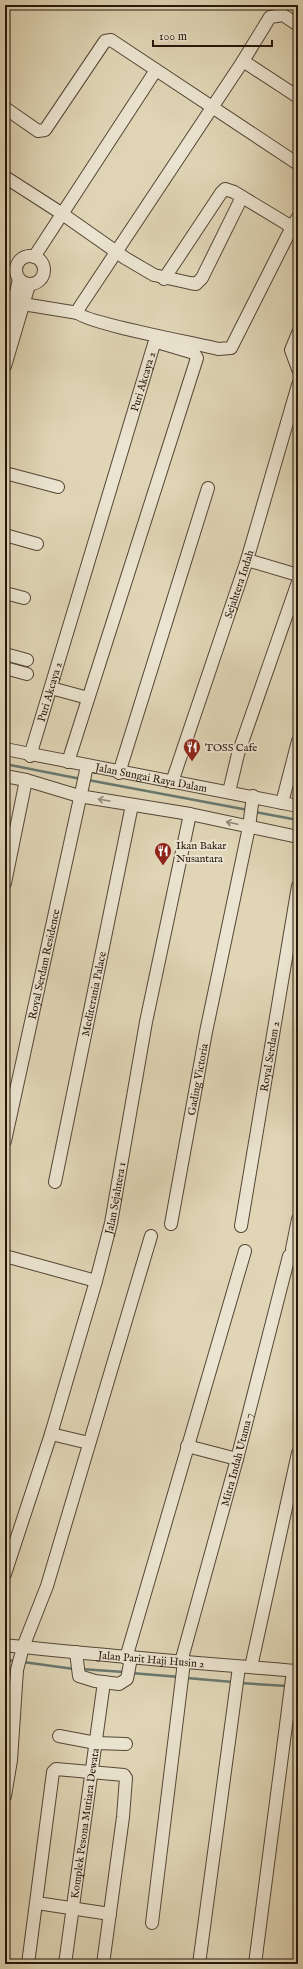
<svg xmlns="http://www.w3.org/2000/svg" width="303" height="1969" font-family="'IM FELL English',serif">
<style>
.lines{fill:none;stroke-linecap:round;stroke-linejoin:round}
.stream{stroke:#68786f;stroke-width:2.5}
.minor-casing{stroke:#544636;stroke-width:14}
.minor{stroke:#ebe4d0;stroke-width:12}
.oneway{stroke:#928777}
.labels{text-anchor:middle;stroke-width:4;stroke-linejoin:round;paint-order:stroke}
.street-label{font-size:11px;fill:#26160b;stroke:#ebe4d0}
.poi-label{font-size:11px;fill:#26160b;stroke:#ebe4d0;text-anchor:start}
</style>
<rect width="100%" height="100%" fill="#e0d6b6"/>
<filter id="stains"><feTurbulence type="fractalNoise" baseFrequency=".005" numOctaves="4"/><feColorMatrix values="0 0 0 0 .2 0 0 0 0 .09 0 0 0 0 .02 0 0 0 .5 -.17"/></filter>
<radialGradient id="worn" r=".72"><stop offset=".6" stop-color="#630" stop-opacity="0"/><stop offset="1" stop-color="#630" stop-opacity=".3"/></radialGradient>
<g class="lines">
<!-- stream -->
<path class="stream" d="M5,764L81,779
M88,780L248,810
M255,812L298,820
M5,1660L16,1661
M23,1662L74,1669
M81,1669L124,1672
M131,1673L180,1677
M187,1678L233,1682
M240,1683L287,1686"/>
<defs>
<g id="minor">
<path d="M243,61L298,97"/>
<path d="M5,108L38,131L45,130L105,41L111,40L298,164"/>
<path d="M5,177L61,213L125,258L154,275L190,283L196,284L202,278L242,197"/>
<path d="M292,227L231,348L218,349C199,344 86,323 78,313L79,308L243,61L270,17L283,15L298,25"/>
<circle cx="30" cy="270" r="14"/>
<path d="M34,257L156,70"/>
<path d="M164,279L221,193L225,189L234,192L292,227L298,217"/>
<path d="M23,304L78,313"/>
<path d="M8,331L19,279"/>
<path d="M298,333L291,350L298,369"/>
<path d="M5,366L29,285"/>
<path d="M5,473L58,487"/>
<path d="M5,535L37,544"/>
<path d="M247,560L298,575"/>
<path d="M5,593L24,598"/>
<path d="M5,654L27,660"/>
<path d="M5,668L27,674"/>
<path d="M51,688L88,698"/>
<path id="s1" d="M5,749L298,806"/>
<path id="s2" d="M30,756L154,344L157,342L194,353L197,358L68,762"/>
<path d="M119,773L208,488"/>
<path d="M5,776L26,780L79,796L190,814L298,837"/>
<path id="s3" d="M172,782L247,560L298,385"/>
<path d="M229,792L238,754L298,582"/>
<path d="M282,803L298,741"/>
<path d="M5,883L26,780"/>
<path id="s4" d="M5,1141L87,766"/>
<path id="s5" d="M55,1182L132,805"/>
<path id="s6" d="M171,1224L206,1032L249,827L253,796"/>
<path id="s7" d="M241,1226L298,886"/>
<path d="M292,1249L298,1219"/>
<path d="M5,1256L96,1281"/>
<path d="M51,1434L89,1443"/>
<path d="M187,1446L237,1459"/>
<path id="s8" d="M5,1574L51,1434L96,1281L111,1223L146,1022L190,814"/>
<path id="s9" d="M5,1645C103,1656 200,1663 298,1671"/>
<path d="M76,1652L79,1676L95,1681L119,1684L127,1679L131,1658"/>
<path d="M126,1658L245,1251"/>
<path id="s10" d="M181,1662L237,1459L289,1256"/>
<path d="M251,1667L298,1453"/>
<path d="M59,1736L96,1743L126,1744"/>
<path d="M5,1796L11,1760L17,1670L23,1647L47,1586L151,1236"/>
<path d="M37,1903L110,1914"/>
<path d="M152,1923L184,1662"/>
<path d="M28,1964L53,1772L56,1769L124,1775L126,1778L123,1817L103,1964"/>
<path id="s11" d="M65,1964L104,1682"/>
<path d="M199,1964L239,1667"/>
<path d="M255,1964L293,1671"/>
</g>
</defs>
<!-- minor casing -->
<use href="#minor" class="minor-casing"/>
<!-- minor -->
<use href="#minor" class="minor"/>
</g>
<!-- one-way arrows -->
<defs><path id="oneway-shaft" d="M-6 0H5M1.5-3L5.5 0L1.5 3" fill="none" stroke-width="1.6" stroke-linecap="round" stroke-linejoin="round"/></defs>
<g class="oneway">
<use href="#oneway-shaft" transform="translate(104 800) rotate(-171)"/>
<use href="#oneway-shaft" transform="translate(232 823) rotate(-168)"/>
</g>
<!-- icons -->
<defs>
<symbol id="restaurant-pin" viewBox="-11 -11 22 30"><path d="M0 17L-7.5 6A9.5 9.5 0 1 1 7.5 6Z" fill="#8f2418" stroke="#ebe4d0"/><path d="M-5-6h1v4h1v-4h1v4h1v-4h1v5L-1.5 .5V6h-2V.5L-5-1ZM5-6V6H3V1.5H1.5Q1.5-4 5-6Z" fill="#fff"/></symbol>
</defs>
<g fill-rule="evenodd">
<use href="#restaurant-pin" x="182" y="737" width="20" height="27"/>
<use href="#restaurant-pin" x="153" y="841" width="20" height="27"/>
</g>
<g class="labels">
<!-- street labels -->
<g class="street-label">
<text dy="4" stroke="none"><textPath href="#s2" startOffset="391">Puri Akcaya 2</textPath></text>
<text dy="4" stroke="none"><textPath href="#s3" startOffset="209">Sejahtera Indah</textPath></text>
<text dy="4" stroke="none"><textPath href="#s2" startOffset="67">Puri Akcaya 2</textPath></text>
<text dy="4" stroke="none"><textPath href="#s1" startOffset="149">Jalan Sungai Raya Dalam</textPath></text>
<text dy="4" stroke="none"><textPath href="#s4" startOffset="181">Royal Serdam Residence</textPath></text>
<text dy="4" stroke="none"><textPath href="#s5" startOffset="192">Mediterania Palace</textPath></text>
<text dy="4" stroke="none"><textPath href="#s7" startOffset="172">Royal Serdam 2</textPath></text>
<text dy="4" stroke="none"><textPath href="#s6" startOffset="147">Gading Victoria</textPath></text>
<text dy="4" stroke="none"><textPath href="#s8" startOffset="392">Jalan Sejahtera 1</textPath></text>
<text dy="4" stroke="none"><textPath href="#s10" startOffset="210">Mitra Indah Utama 7</textPath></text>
<text dy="4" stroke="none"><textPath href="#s9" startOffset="147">Jalan Parit Haji Husin 2</textPath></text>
<text dy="4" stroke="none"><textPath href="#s11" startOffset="142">Komplek Pesona Mutiara Dewata</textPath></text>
</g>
<!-- poi labels -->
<g class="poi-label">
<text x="205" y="751">TOSS Cafe</text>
<text x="176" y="849">Ikan Bakar<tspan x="176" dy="13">Nusantara</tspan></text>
</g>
</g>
<!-- margin -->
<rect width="303" height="1969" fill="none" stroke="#e0d6b6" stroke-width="20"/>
<rect x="6" y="6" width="291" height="1957" fill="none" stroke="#26160b" stroke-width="2"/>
<rect x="10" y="10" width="283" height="1949" fill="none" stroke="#26160b"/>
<!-- scale -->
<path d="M153 40v6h119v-6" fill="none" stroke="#26160b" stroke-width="2"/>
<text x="159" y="40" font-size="12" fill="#26160b" stroke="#ebe4d0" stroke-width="3" paint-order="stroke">100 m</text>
<rect width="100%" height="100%" filter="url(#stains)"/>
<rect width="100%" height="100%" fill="url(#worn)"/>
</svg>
